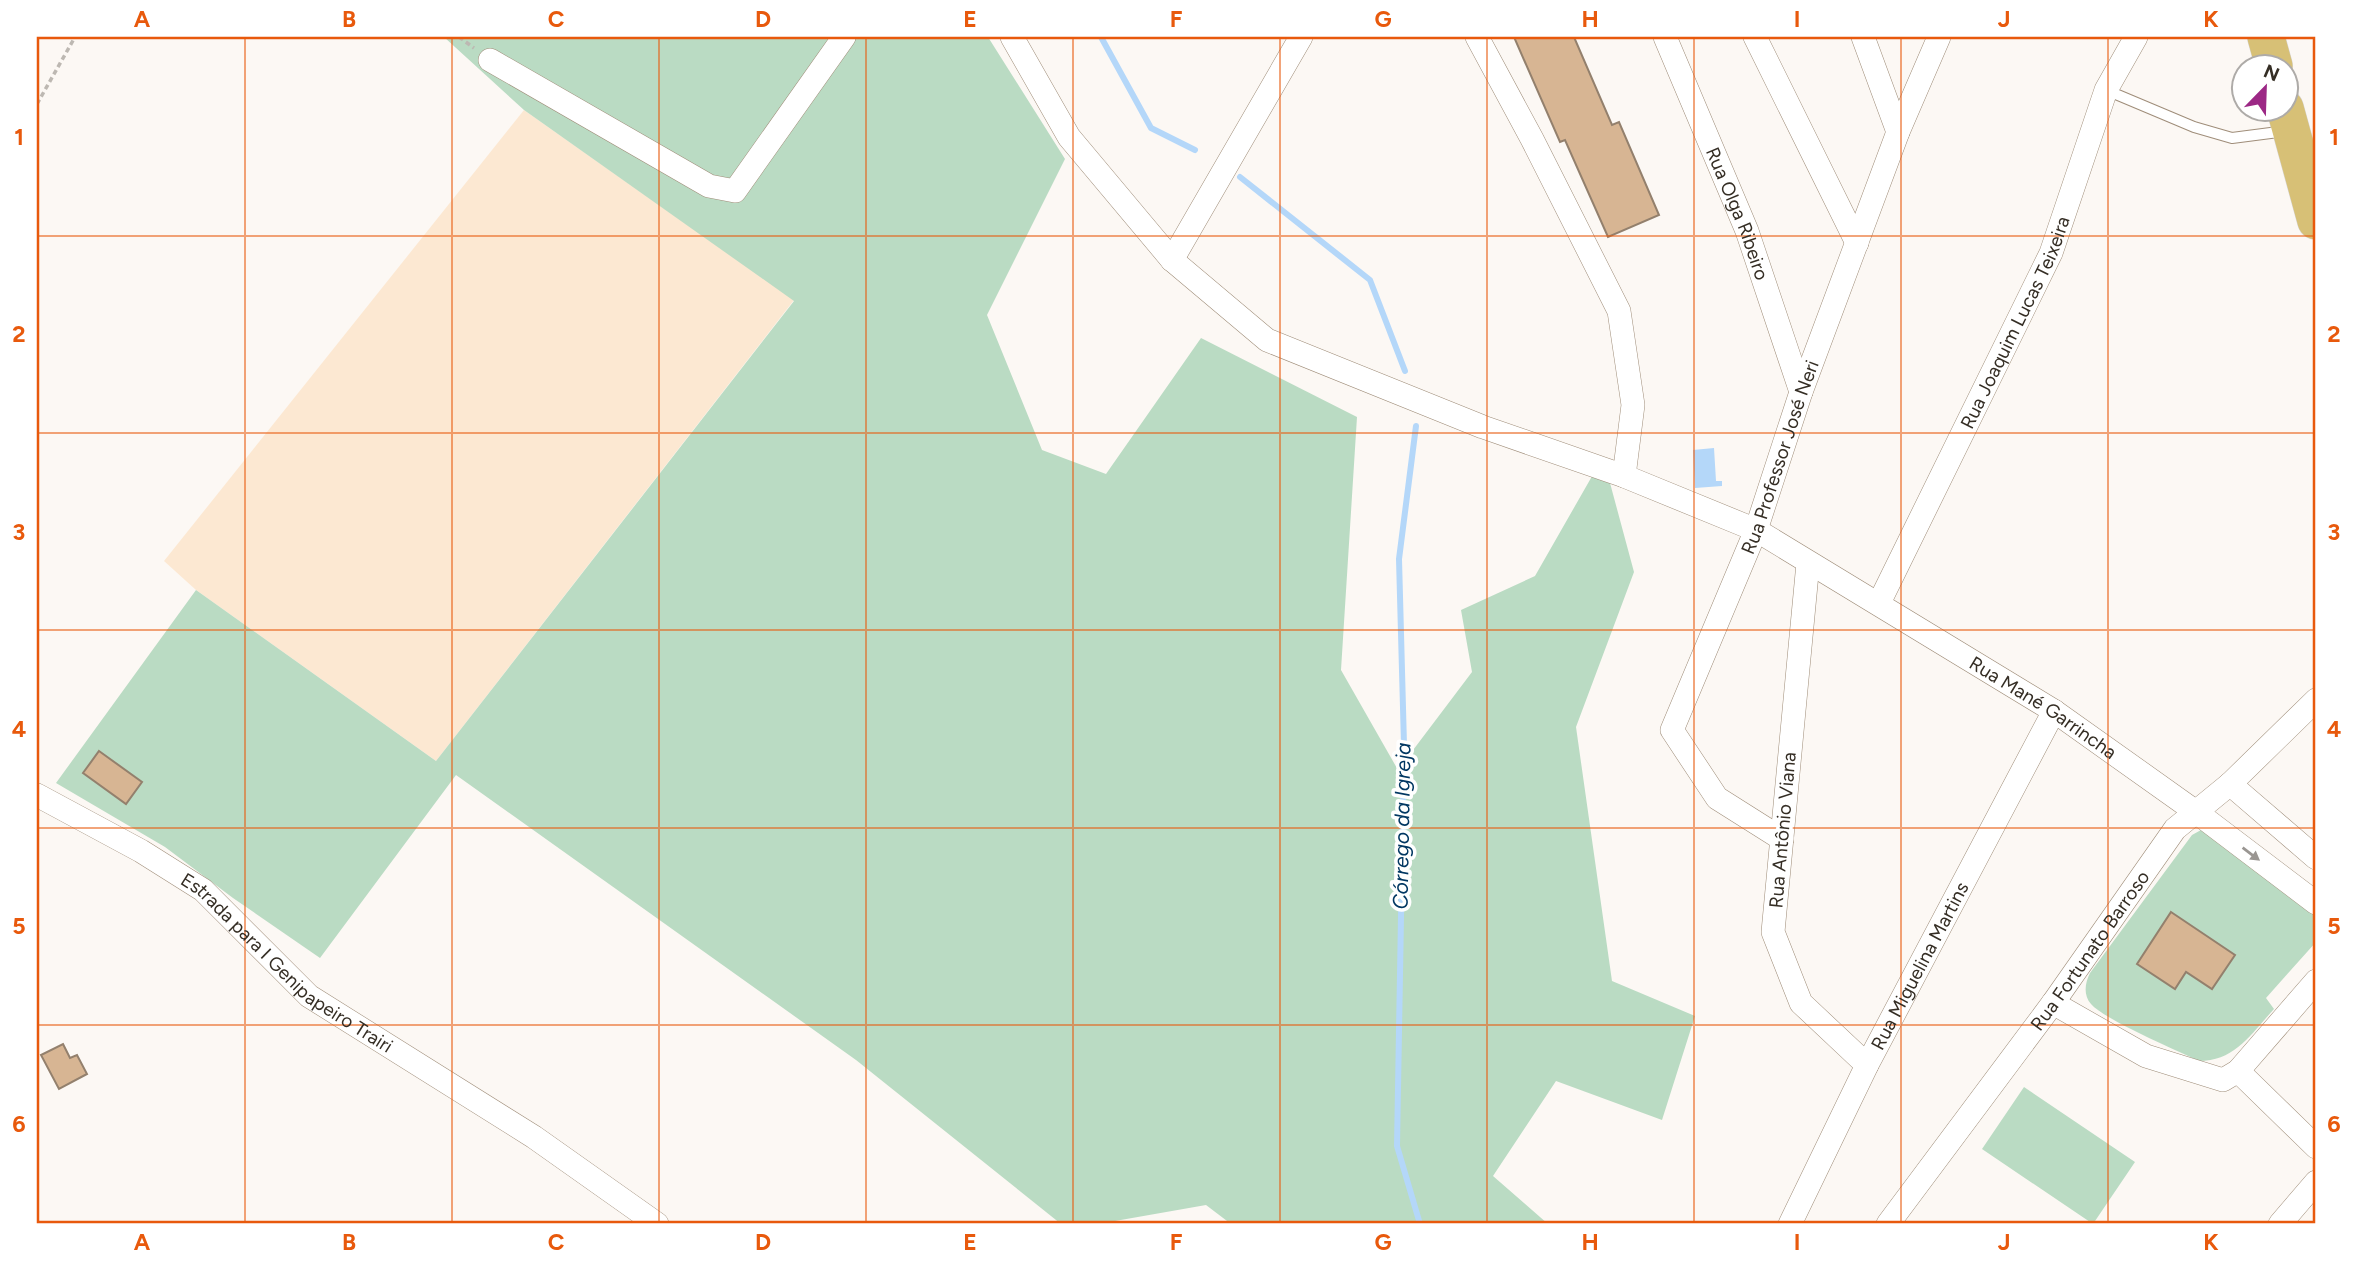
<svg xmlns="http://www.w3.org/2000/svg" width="2353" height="1261" font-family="Figtree,sans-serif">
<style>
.built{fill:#fce8d2}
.green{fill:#badbc3}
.water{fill:#b4d7f9}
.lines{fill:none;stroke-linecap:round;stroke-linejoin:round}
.stream{stroke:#b4d7f9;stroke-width:6}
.building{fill:#d7b593;stroke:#93806d;stroke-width:2}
.lane-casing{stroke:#9f8d79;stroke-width:12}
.street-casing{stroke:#9f8d79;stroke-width:24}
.primary-casing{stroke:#d7d5d3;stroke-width:38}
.path{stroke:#bdb8b2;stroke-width:3.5;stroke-dasharray:5 3.5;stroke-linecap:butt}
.lane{stroke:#fff;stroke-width:10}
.street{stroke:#fff;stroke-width:23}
.primary{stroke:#d7c076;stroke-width:37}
.oneway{fill:#9a9692}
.grid{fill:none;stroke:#e8590c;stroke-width:2;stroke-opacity:0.55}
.labels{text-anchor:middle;stroke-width:7;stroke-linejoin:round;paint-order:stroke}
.street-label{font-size:19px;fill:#352e25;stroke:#fff}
.water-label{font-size:21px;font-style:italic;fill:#013762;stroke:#fff}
.neatline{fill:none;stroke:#e8590c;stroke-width:2.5}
.grid-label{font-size:23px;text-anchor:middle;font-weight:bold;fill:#e8590c}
</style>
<rect width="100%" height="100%" fill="#fcf8f4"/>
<!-- built -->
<path class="built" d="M524,110L794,300L436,761L196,590L164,561Z"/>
<!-- green -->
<path class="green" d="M444,37H988L1065,159L987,315L1042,450L1106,474L1201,338L1357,417L1341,670L1398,770L1472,672L1461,610L1535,576L1603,457L1634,572L1576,727L1612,981L1695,1016L1662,1120L1556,1081L1493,1176L1548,1224H1231L1206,1205L1098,1224H1061L856,1060L456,775L320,958L233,898L165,847L56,783L196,590L436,761L794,301L524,110Z
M2201,830L2216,834L2316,915V942L2266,998L2274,1009C2251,1034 2235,1061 2199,1061C2176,1050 2105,1020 2091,1004C2083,995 2085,983 2090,973L2192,835Z
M2024,1087L2135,1162L2093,1224L1982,1149Z"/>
<!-- water -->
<path class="water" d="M1714,448L1716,481H1722V486L1695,488L1693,450Z"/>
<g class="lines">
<!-- stream -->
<path class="stream" d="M1101,37L1151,128L1195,150
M1240,177L1370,280L1405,371
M1416,426L1399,559L1404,745L1397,1146L1420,1224"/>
</g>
<!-- building -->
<path class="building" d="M1514,37H1574L1612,125L1619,122L1659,215L1608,237L1565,140L1560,142Z
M99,751L142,782L126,804L83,773Z
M2171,912L2235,955L2212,989L2186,972L2175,989L2137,964Z
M63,1044L70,1058L77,1055L87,1074L59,1089L41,1055Z"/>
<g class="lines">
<defs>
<path id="lane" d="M2106,90L2194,127L2232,138L2286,131"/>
<g id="street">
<path id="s1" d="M1012,37L1069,137L1172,260L1267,340L1483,427L1624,476L1756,530L2054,711L2196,812L2316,903"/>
<path d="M1477,37L1532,139L1619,311L1633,405L1624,476"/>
<path id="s2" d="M1665,37L1747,231L1801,392"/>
<path d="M1755,37L1857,243"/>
<path d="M1863,37L1898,132"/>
<path d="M490,60L709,186L735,191L844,37"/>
<path d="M1172,260L1301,37"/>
<path d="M1808,563L1773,932L1801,1003L1867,1065"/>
<path id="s3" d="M1879,603L2051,253L2106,90L2136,37"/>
<path d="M2230,784L2316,858"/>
<path id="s4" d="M37,795L141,851L203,890L309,996L534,1137L657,1224"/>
<path id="s5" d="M1782,839L1717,798L1672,730L1756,530L1801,392L1898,132L1939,37"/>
<path d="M2053,1003L2146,1056L2223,1080L2238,1071L2316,981"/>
<path d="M2238,1071L2316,1147"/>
<path id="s6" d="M1790,1224L1867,1065L2054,711"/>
<path id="s7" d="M1888,1224L2053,1003L2175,829L2230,784L2316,700"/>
<path d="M2280,1224L2316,1182"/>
</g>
<path id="primary" d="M2266,37L2274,66
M2285,108L2316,221"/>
</defs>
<!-- lane casing -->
<use href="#lane" class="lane-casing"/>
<!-- street casing -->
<use href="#street" class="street-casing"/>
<!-- primary casing -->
<use href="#primary" class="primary-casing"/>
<!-- path -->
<path class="path" d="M459,37L474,48
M37,104L75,37"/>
<!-- lane -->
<use href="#lane" class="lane"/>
<!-- street -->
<use href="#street" class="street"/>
<!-- primary -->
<use href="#primary" class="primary"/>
</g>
<!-- one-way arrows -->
<defs><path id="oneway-solid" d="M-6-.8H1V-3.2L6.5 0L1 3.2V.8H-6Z" transform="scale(1.75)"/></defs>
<use class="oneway" href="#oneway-solid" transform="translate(2251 854) rotate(37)"/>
<!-- grid -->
<path class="grid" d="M245,37V1224M452,37V1224M659,37V1224M866,37V1224M1073,37V1224M1280,37V1224M1487,37V1224M1694,37V1224M1901,37V1224M2108,37V1224M37,236H2316M37,433H2316M37,630H2316M37,828H2316M37,1025H2316"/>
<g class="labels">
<!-- street labels -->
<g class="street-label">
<text dy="7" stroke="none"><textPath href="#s2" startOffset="191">Rua Olga Ribeiro</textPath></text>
<text dy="7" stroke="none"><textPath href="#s3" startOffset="312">Rua Joaquim Lucas Teixeira</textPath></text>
<text dy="7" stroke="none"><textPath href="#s5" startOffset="452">Rua Professor José Neri</textPath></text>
<text dy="7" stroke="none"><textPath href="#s1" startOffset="1262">Rua Mané Garrincha</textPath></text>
<text transform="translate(1782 830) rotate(-85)" y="7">Rua Antônio Viana</text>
<text dy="7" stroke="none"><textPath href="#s7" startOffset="340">Rua Fortunato Barroso</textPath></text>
<text dy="7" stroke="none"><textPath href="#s4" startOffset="303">Estrada para I Genipapeiro Trairi</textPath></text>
<text dy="7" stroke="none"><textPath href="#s6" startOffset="289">Rua Miguelina Martins</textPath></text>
</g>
<!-- water labels -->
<g class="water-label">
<text transform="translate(1402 826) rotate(-89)" y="7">Córrego da Igreja</text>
</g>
</g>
<!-- border -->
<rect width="2353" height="1261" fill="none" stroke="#ffffff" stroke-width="77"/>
<!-- north arrow -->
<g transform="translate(2265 88) rotate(23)"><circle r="33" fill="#ffffff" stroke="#aeaba8" stroke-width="2"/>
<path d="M0-5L12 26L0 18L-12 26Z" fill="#9c2885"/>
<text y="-10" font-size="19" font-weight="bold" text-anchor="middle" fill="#352e25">N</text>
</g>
<rect x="38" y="38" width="2276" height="1184" class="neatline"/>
<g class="grid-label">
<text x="142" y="27">A</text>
<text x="349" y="27">B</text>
<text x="556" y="27">C</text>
<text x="763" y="27">D</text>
<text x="970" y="27">E</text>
<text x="1176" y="27">F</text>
<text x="1383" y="27">G</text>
<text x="1590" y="27">H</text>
<text x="1797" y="27">I</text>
<text x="2004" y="27">J</text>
<text x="2211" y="27">K</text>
<text x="19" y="145">1</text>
<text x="2334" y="145">1</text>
<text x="19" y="342">2</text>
<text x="2334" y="342">2</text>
<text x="19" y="540">3</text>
<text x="2334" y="540">3</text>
<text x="19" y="737">4</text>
<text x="2334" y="737">4</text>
<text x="19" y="934">5</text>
<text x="2334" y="934">5</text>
<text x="19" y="1132">6</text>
<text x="2334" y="1132">6</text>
<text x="142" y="1250">A</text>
<text x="349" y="1250">B</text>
<text x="556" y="1250">C</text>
<text x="763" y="1250">D</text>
<text x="970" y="1250">E</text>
<text x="1176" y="1250">F</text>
<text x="1383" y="1250">G</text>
<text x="1590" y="1250">H</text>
<text x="1797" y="1250">I</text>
<text x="2004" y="1250">J</text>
<text x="2211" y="1250">K</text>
</g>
</svg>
